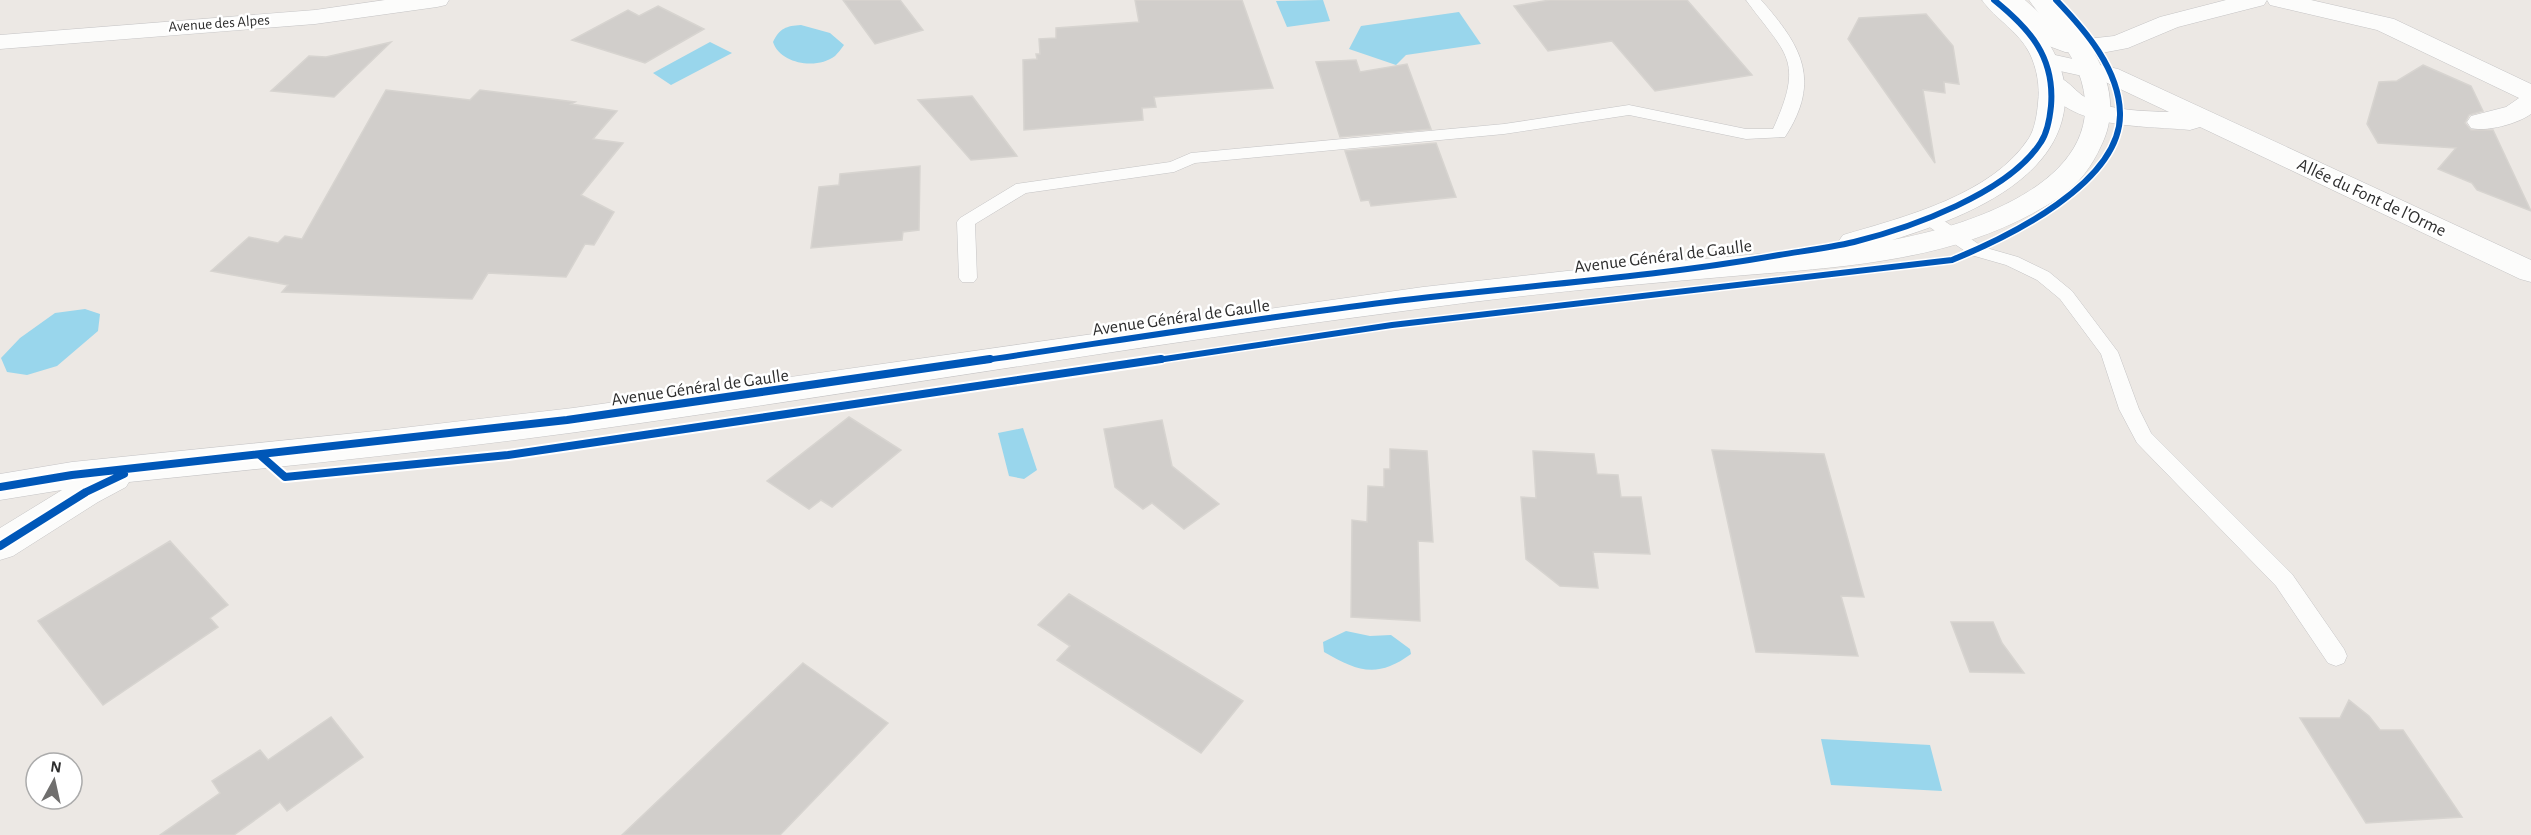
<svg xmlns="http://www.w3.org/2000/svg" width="2531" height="835" font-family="'Alegreya Sans',sans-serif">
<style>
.water{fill:#99d6ec}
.building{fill:#d1cecb;stroke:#d7d4d0;stroke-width:1.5}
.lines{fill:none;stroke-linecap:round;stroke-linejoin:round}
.lane-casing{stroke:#c5c4c5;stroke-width:1}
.street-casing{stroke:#c5c4c5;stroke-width:1}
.secondary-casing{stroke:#c5c4c5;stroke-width:1}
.lane{fill:#fcfcfb;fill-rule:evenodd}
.street{fill:#fcfcfb;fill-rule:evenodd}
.secondary{fill:#fcfcfb;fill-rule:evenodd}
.cycleway-far1-casing{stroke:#fff;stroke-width:9}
.cycleway-casing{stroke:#fff;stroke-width:12}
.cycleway-far1{stroke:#0057b8;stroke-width:6}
.cycleway{stroke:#0057b8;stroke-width:8}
.labels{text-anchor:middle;stroke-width:5;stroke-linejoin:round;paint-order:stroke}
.far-street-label{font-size:15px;fill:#2e2e2e;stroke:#fff}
.street-label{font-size:18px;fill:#2e2e2e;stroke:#fff}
</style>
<rect width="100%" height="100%" fill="#ece8e4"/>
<!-- water -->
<path class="water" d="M1323,0L1330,21L1287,27L1276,1Z
M1459,12L1481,44L1406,55L1396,65L1349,49L1361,26Z
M801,25L830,33L844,45C841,49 838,53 835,56C817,70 780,64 773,42C780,28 786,26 801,25Z
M710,42L732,53L671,85L653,73Z
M85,309L100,314L98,331L57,366L27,375L7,372L1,358L20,338L55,313Z
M1023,428L1037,470L1024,479L1009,476L998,433Z
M1346,631L1370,636L1391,635L1410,649L1411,654C1377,679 1357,671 1324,652L1323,642Z
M1821,739L1930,745L1942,791L1831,785Z"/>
<!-- building -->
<path class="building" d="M843,0H900L923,30L875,44Z
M1135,0H1242L1273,88L1154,97L1156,107L1142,108L1143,120L1024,130L1023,60L1037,59L1036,54H1040L1039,39L1056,38V28L1139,22Z
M1550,0H1687L1752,75L1655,91L1612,41L1548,51L1514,6Z
M658,6L704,29L645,63L572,40L628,10L639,16Z
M1926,14L1953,46L1959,84L1944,82L1945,93L1923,90L1935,163L1848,39L1859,18Z
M391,42L334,97L271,91L309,56L326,57Z
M1356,60L1360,72L1407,64L1431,129L1340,137L1316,62Z
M2423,65L2471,86L2483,111L2469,115L2465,123L2471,130H2493L2531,211L2477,190L2472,183L2438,169L2456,148L2378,143L2367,124L2379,82L2397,81Z
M386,90L470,100L480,90L575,102L571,104L617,111L593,139L623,143L581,195L614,212L594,245L585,244L566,277L488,273L472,299L282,292L288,285L211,271L249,237L278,243L285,236L302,239Z
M972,96L1017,156L971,160L918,100Z
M1436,143L1456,197L1371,206L1369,200L1361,201L1345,151Z
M920,166L919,230L903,232L902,240L811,248L819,187L839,185L840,174Z
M849,417L901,450L832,507L821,500L809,509L767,481Z
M1162,420L1172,466L1219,504L1184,529L1152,503L1143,509L1115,487L1104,429Z
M1390,449L1427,451L1433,542L1418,541L1420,621L1351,617L1352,520L1367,522L1368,486L1384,487V469H1390Z
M1712,450L1824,454L1864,597L1841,596L1858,656L1756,652Z
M1533,451L1594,454L1597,474L1618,475L1621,497H1641L1650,554L1593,552L1598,588L1560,586L1526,559L1521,497L1536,498Z
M170,541L228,605L210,618L218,627L103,705L38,621Z
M1069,594L1243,701L1201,753L1057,660L1070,646L1038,625Z
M1951,622H1993L2002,643L2024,673L1970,672Z
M803,663L888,723L780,835H622Z
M2349,700L2369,716L2380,730H2403L2462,817L2366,823L2300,718H2340Z
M331,717L363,757L287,811L280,802L234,835H160L220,793L212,781L260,750L268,760Z"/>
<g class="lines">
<defs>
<path id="lane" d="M1746,0H1761C1801,45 1822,80 1785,137L1746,139L1629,115L1504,134L1195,163L1174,172L1026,193L975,224L977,278L974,282H962L959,278L957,222L960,218L1016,184L1170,162L1191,153L1504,124L1629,105L1746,129H1773C1805,59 1786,55 1746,0Z
M1928,213L1934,214L1983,247L2018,257L2049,272L2072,291L2118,352L2139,409L2151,433L2292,574L2344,649L2347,656L2344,663L2336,666L2328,663L2276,586L2137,443L2119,409L2101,354L2060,299L2037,280L2006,265L1971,255L1922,222L1920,218L1922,214Z"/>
<path id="street" d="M385,0H449L446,5L437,7L315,24L0,49V35L315,10Z
M1998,0H2025L2064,35L2096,38L2114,36L2160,17L2226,0H2311L2394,19L2531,84V114C2517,124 2487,132 2471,128L2467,122L2471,116L2506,107L2519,98L2377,30L2270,5L2267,0L2264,5L2178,27L2128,48L2096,54L2065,52L2046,45Z
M2046,53L2118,69L2531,260V282L2520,279L2200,127L2190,130C2138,125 2072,130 2039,82L2043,77C2066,71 2071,91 2090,100C2114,111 2143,111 2169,112L2101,80L2037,66L2033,61L2037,56Z"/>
<path id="secondary" d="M1982,0H2009C2037,23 2062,53 2065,90C2070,179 1960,219 1892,240C1969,226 2120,179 2078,71C2067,43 2046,25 2029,0H2054C2091,39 2128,92 2101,146C2092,166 2079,184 2060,197C1956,266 1830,267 1711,278C1616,286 1521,295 1426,308C1143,344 860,393 577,432C428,452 278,467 129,482L126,487L98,502L13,556L0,560V528L62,490L0,500V474L72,462L385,430L573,408L1423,287L1585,269L1841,247L1838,242L1843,235C1904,217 1992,195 2029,138C2035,128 2037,114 2038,103C2040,86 2037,69 2030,54C2019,31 1996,20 1982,0Z"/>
</defs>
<!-- lane casing -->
<use href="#lane" class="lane-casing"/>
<!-- street casing -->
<use href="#street" class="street-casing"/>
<!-- secondary casing -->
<use href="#secondary" class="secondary-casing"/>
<!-- lane -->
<use href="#lane" class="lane"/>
<!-- street -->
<use href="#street" class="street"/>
<!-- secondary -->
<use href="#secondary" class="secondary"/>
<defs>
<path id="cycleway-far1" d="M979,361C1115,341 1251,319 1388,302C1518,286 1649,278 1779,255C1803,251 1829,248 1854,242C1910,228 2009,193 2041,142C2047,133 2050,116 2051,106C2055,57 2030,29 1994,0
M1151,361L1392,325L1952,260C2006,238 2122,183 2120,113C2119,69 2085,30 2056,0"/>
<path id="cycleway" d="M260,455L285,477L508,455L1161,359
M0,487L72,475L567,420L990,359
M0,546L86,492L124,474"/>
</defs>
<!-- cycleway-far1 casing -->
<use href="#cycleway-far1" class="cycleway-far1-casing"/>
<!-- cycleway casing -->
<use href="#cycleway" class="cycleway-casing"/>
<!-- cycleway-far1 -->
<use href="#cycleway-far1" class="cycleway-far1"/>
<!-- cycleway -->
<use href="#cycleway" class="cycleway"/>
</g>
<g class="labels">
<!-- far-street labels -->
<g class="far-street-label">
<text transform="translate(219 23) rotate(-4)" y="5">Avenue des Alpes</text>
</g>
<!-- street labels -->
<g class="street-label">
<text transform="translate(2372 197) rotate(25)" y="6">Allée du Font de l'Orme</text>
<text transform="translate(1663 256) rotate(-7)" y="6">Avenue Général de Gaulle</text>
<text transform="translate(1181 317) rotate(-8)" y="6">Avenue Général de Gaulle</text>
<text transform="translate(700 387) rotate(-8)" y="6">Avenue Général de Gaulle</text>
</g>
</g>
<!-- north arrow -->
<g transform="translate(54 781) rotate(8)"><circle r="28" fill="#ffffff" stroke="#ababab" stroke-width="1.5"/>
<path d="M0-4.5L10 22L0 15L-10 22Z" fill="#706f6e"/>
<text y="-9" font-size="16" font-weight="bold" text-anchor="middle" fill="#2e2e2e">N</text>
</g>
</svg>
